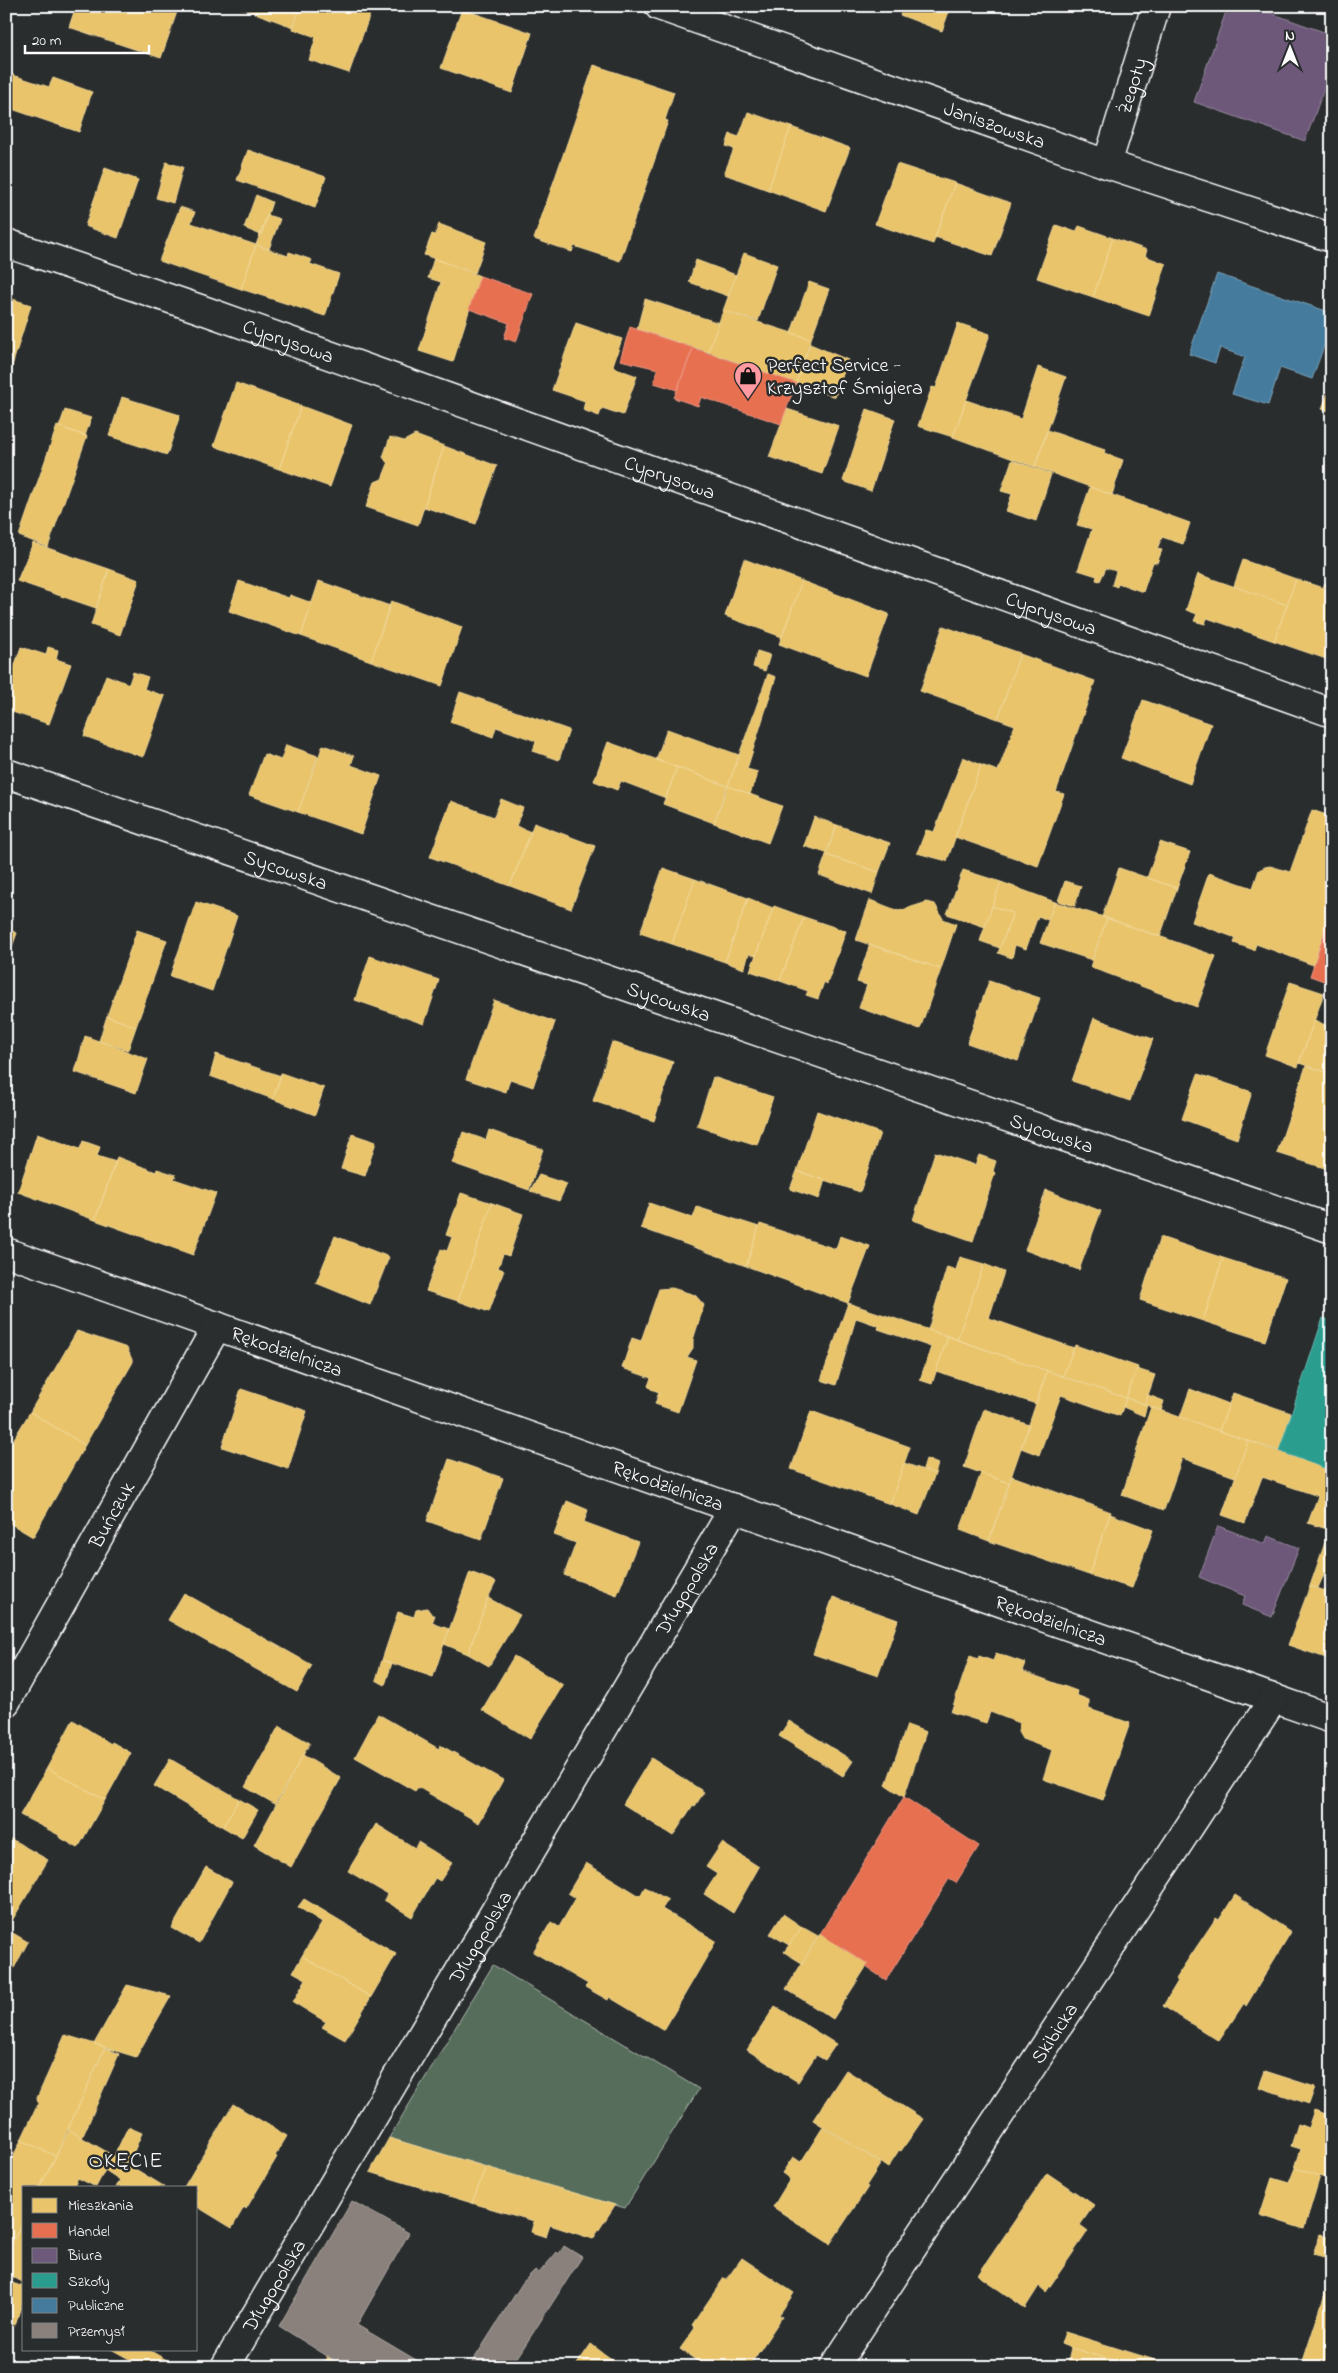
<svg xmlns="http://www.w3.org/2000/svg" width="1338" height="2373" font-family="'Indie Flower',sans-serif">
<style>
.green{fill:#556d5a;stroke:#aab6ac}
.homes{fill:#e9c46a;stroke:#f0d697}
.shops{fill:#e76f51;stroke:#ee9a85}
.offices{fill:#6d597a;stroke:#998ba2}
.schools{fill:#2a9d8f;stroke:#6abab1}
.public{fill:#457b9d;stroke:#7da3ba}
.industry{fill:#8a817c;stroke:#ada7a3}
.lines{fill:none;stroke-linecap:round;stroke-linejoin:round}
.street-casing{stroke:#fff;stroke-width:31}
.street{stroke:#2a2d2e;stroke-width:28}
.labels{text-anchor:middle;stroke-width:5;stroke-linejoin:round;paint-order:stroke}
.street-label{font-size:20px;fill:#fff;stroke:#2a2d2e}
.poi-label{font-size:20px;fill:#fff;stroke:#2a2d2e;text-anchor:start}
.quarter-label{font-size:22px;letter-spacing:1px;fill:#fff;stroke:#2a2d2e}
</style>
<rect width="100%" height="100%" fill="#2a2d2e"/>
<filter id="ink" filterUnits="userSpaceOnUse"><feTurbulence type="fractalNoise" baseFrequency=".02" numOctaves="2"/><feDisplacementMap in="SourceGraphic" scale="10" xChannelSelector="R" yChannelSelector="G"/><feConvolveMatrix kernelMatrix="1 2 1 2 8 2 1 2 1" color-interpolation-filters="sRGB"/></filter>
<g filter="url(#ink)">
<!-- green -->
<path class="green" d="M493,1965L699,2089L625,2208L389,2138Z"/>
<!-- homes -->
<path class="homes" d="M76,6H179L161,58L69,27Z
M236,6H301L293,27Z
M301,6H373L349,73L309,60L316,37L293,29Z
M903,6H951L942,31L900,15Z
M462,9L532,33L512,93L441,68Z
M594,65L674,92L665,120L668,121L620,261L574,246L572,252L534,239Z
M10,74L49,87L53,78L92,92L79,132L6,107V85Z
M748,112L791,127L768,190L724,174L734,149L726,146L730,134L739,137Z
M791,127L850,148L826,211L768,190Z
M248,150L326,177L315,208L237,180Z
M166,162L183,167L173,203L156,198Z
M897,164L955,183L933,244L875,224Z
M105,168L138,180L118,238L85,226Z
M955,183L1011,203L992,256L935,237Z
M256,195L272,202L261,235L244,228Z
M180,207L195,212L191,223L256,245L241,289L159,261Z
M267,215L280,219L269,249L256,245Z
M439,224L486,242L475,273L424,255L432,234L435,235Z
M1056,225L1076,232L1079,226L1113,238L1093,297L1037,278Z
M1113,238L1147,250L1145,256L1166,264L1149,316L1093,297Z
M256,245L288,256L289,252L312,260L310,264L339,274L325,316L241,289Z
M744,253L777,265L758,321L723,311Z
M434,258L480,276L453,362L419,351L441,282L428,278Z
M696,260L736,275L728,296L689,282Z
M809,282L829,289L811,339L791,333Z
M6,297L31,305L11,369L6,367Z
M645,299L719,323L708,352L637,329Z
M723,311L811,339L796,383L708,352Z
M576,323L622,339L613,365L615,368L637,376L623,415L602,408L599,416L583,410L585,401L552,390Z
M958,323L990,334L953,437L918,426L932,387L936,388Z
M810,344L848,360L835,397L796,383Z
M1038,367L1066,377L1035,467L953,437L966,400L1021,419Z
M1332,381V412L1322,409Z
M236,383L301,406L279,469L214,446Z
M122,397L180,415L167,455L109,436Z
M301,406L352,425L330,487L279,469Z
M787,409L839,426L822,474L769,457Z
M867,409L895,419L871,491L843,481Z
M65,410L91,418L85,436L59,427Z
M57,426L87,436L48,547L19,536Z
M1047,430L1105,450L1104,453L1123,460L1112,495L1035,467Z
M415,435L444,446L418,525L366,507L375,482L382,479L388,464L383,457L390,437L404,441Z
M444,446L497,466L476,524L424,507Z
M1012,460L1051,474L1036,521L1006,511L1012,494L1001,491Z
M1090,487L1190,523L1183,544L1162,537L1157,549L1162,550L1157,563L1153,562L1143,592L1118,583L1117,587L1112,585L1116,571L1106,568L1100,581L1096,580L1097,576L1078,570L1092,529L1077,525Z
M33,543L109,569L96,608L17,581Z
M744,559L802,581L782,637L725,616Z
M1243,560L1296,579L1287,605L1234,586Z
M109,569L139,580L120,635L91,625Z
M1198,574L1287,605L1274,641L1207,618L1205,624L1194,621L1197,614L1186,610Z
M1296,579L1323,588L1325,583L1332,586V661L1274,641Z
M239,581L289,598L290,595L312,603L301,636L229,611Z
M319,581L390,606L371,661L301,636Z
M802,581L889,614L866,676L779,644Z
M391,601L462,627L442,686L371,661Z
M943,626L1020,653L998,719L920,691Z
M21,647L46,655L48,647L58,650L56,659L71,664L49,724L6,710V691Z
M757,651L770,655L765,671L753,667Z
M1020,654L1095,681L1056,792L1064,794L1038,866L955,837L981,765L998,771L1015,725L998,719Z
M133,672L148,677L144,689L165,696L143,757L84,736L106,675L129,684Z
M768,674L776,677L747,769L758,772L750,794L728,786Z
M460,692L569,730L559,760L533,751L536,741L496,727L493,737L450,722Z
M1143,700L1211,724L1190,784L1121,758Z
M667,729L739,755L728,786L656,760Z
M608,742L677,767L666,798L621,781L617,790L594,781Z
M286,745L318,756L298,812L249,795L264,754L281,760Z
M323,745L354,756L351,765L381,776L361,834L298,812Z
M963,757L981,765L947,861L917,853L926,830L934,832Z
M677,767L727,786L714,823L663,804Z
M728,786L782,806L768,843L714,823Z
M501,799L523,808L516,826L531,832L510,886L430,857L451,801L494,817Z
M1312,810L1332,817V910L1313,965L1256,944L1254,950L1234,943L1236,938L1192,922L1209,873L1253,888L1259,870L1265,867L1270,866L1290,872Z
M814,817L837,825L826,853L804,846Z
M534,823L595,846L571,909L510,886Z
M837,825L890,843L879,872L826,855Z
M1160,842L1190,852L1177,888L1147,878Z
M826,855L879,872L872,894L819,875Z
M663,868L695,879L672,944L640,933Z
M1119,868L1177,888L1160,937L1102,917Z
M963,870L1001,882L985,927L947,914Z
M695,879L748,898L725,962L672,944Z
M1065,881L1081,886L1075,906L1058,901Z
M1001,882L1055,902L1048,920L1038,916L1026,949L1015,945L1012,958L998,953L1013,913L992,906Z
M748,898L773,908L756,956L749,954L744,969L725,962Z
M870,900L899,911L927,902L935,904L943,919L956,924L941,969L856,940Z
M196,902L237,916L212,991L170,976Z
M1055,902L1107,918L1092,960L1040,943Z
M774,906L804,917L780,981L750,971Z
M992,906L1013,913L1000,948L980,941Z
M804,917L846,931L827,984L824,982L818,999L806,995L808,991L780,981Z
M1107,918L1216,956L1197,1007L1090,967Z
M6,929L17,933L6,964Z
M137,930L167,940L136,1027L107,1016Z
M870,944L941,969L920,1029L859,1008L867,985L857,982Z
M370,956L439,980L424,1024L355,1000Z
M989,981L1040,998L1018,1061L967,1043Z
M1290,982L1324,993L1298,1067L1265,1055Z
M494,1000L555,1022L533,1087L510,1079L506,1092L466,1079Z
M107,1016L136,1027L128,1050L99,1041Z
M1094,1018L1153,1039L1130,1101L1072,1081Z
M1314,1021L1332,1027V1074L1299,1063Z
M85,1036L148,1059L136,1093L75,1072Z
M612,1042L673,1062L654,1121L593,1101Z
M216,1054L281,1076L273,1099L210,1076Z
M1306,1066L1332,1074L1331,1170L1277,1153Z
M281,1073L324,1088L315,1115L273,1099Z
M1198,1074L1252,1092L1237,1139L1182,1119Z
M713,1077L773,1097L757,1145L697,1126Z
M817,1111L880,1133L860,1192L797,1171Z
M489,1130L543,1149L529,1190L452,1163L463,1132L486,1140Z
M37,1134L80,1149L83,1141L100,1147L97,1156L116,1162L95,1220L18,1192Z
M352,1134L376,1142L365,1176L341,1169Z
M935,1152L975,1165L979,1155L996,1161L993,1171L995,1173L973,1241L913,1220Z
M117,1157L156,1172L157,1169L176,1175L174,1179L216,1193L193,1255L95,1220Z
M797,1171L825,1180L819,1199L790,1189Z
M539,1175L567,1184L559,1201L530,1191Z
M1046,1190L1101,1211L1079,1270L1025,1250Z
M461,1193L492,1203L458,1301L426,1291L441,1249L447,1251L452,1237L446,1235Z
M492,1203L523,1214L509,1256L503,1254L498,1268L504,1270L489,1312L458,1301Z
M649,1203L693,1218L697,1207L759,1227L746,1266L641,1228Z
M760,1224L836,1249L840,1236L870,1246L848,1303L746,1266Z
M335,1236L389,1257L370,1305L316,1283Z
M1160,1237L1223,1258L1203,1321L1140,1300Z
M960,1257L984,1264L957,1340L928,1330L947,1267L956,1270Z
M1223,1258L1286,1278L1265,1341L1203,1321Z
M984,1264L1004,1272L989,1318L1074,1348L1063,1376L957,1340Z
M672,1288L695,1295L704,1305L693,1340V1348L687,1357L696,1360L678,1412L655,1404L659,1392L651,1389L648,1386L651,1378L622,1368L632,1338L641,1341L659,1289Z
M848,1303L948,1336L932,1384L920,1380L931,1347L878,1329L879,1326L856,1318L836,1385L821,1380Z
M77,1331L127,1348L133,1362L85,1445L30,1412Z
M948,1336L1047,1371L1036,1404L936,1371Z
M1075,1345L1138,1367L1126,1398L1063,1376Z
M1137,1369L1155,1375L1145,1404L1126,1398Z
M1047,1371L1126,1398L1120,1416L1061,1395L1039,1455L1021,1448Z
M241,1389L307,1411L288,1469L222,1447Z
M1190,1389L1229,1404L1219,1431L1180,1417Z
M1233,1393L1291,1413L1279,1451L1219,1431Z
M1148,1395L1164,1401L1161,1411L1145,1404Z
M1126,1398L1147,1405L1144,1416L1123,1407Z
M1151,1407L1248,1441L1235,1477L1182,1458L1164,1510L1122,1495Z
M984,1409L1029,1425L1009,1483L964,1467Z
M811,1411L910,1447L890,1504L791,1469Z
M30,1412L85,1445L33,1537L6,1521V1452Z
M1248,1441L1332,1471V1524L1330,1530L1308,1523L1318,1496L1262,1477L1245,1523L1222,1515Z
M449,1459L503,1478L481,1540L427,1521Z
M926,1459L938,1464L935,1474L923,1469Z
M904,1463L935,1474L919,1515L890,1504Z
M981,1473L1009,1483L989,1541L960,1530Z
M1012,1476L1111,1512L1089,1575L989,1541Z
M567,1501L588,1510L584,1522L638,1542L617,1595L564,1575L576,1543L554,1535Z
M1110,1514L1153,1530L1132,1588L1089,1575Z
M1327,1537L1332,1539V1575L1325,1572L1318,1588L1310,1586Z
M470,1572L496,1582L488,1598L468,1654L444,1644Z
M1310,1586L1332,1593V1660L1288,1645Z
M184,1593L312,1665L297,1692L168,1620Z
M833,1597L898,1620L878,1676L813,1654Z
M488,1598L520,1615L489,1666L468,1654Z
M427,1608L432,1615H435L432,1623L449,1629L433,1677L382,1660L398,1612L414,1617L416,1610Z
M996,1653L1025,1663L1022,1671L1077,1691L1076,1695L1089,1700V1709L1130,1723L1103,1800L1043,1779L1052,1750L1022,1739L1018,1732L1019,1723L990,1712L986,1723L951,1712L970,1656L978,1659L979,1656L993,1661Z
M514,1656L563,1685L530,1739L482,1710Z
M382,1660L392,1663L385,1685L376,1680Z
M378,1714L439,1749L440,1745L503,1780L479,1823L418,1787L415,1791L355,1757Z
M73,1720L111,1744L112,1742L131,1753L105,1800L47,1768Z
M789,1721L853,1761L843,1776L779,1736Z
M907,1725L926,1732L904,1797L886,1785Z
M279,1726L310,1743L275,1804L245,1787Z
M303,1755L341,1778L291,1867L254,1845Z
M651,1758L704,1792L695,1806L693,1805L673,1836L623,1804Z
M170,1759L239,1799L223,1827L154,1786Z
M47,1768L105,1800L78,1848L59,1837V1835L20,1815Z
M239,1799L258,1810L242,1838L223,1827Z
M376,1824L415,1848L418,1842L452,1863L440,1881L435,1878L412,1917L384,1900L387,1894L348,1871Z
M6,1836L48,1860L7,1929H6Z
M722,1843L759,1867L733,1913L704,1894L717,1874L706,1867Z
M586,1863L640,1896L645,1887L668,1900L662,1909L716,1941L664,2030L609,1997L608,2000L585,1987L588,1984L533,1952L551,1922L559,1927L576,1898L568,1893Z
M206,1867L232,1882L199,1943L172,1928Z
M1235,1895L1291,1932L1246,2006L1244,2003L1219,2041L1163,2006L1178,1981L1175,1979L1216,1918L1219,1920Z
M304,1899L396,1954L371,1997L302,1956L322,1922L298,1907Z
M783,1914L802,1927L789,1945L770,1934Z
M802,1927L818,1936L802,1963L784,1952Z
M6,1929L28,1942L6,1983Z
M820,1934L868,1964L833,2019L786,1989Z
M302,1956L371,1997L345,2040L322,2027L326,2022L293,2002L306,1979L293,1972Z
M127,1985L171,1996L136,2057L94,2044Z
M775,2006L836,2044L825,2060L816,2055L798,2082L747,2050Z
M65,2035L105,2047L56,2156L21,2140L38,2104L37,2098Z
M105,2048L119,2054L82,2138L68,2129Z
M846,2070L923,2119L901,2151L899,2150L888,2167L813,2120Z
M1265,2071L1315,2087L1309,2104L1259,2087Z
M233,2104L287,2136L275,2156L277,2157L246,2209L244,2207L232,2228L196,2206V2187H184Z
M1314,2110L1332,2116V2180L1295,2168L1301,2149L1291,2146L1298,2124L1308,2128Z
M128,2127L142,2133L128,2165L114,2156Z
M823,2127L881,2163L866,2186L868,2187L830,2244L773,2207L790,2179L782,2173L793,2157L801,2162Z
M69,2130L114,2156L165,2187H115L120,2180L105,2170L96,2187L78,2178L73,2187H40Z
M389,2138L486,2167L472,2203L370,2172Z
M21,2140L56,2156L40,2187H24V2219L6,2255V2172Z
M486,2167L615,2205L593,2239L550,2225L546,2237L531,2232L534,2221L472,2203Z
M1295,2168L1320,2176L1304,2229L1260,2215L1272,2178L1289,2183Z
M1047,2173L1094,2205L1080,2225L1088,2231L1046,2292L1039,2286L1025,2308L978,2275Z
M24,2219V2283L6,2273V2255Z
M1320,2234L1332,2237V2259L1313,2254Z
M742,2258L794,2293L779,2315L782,2317L750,2365L748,2363L745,2367H706L680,2349L695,2328L692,2325L724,2278L726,2280Z
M6,2281L24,2287V2297L15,2325L6,2322Z
M1326,2291L1332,2292V2367H1301Z
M1065,2332L1171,2365L1179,2367H1135L1071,2348L1061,2344Z
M591,2344L603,2353L623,2367H575Z
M1071,2348L1135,2367H1067Z
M111,2349H147L179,2367H144Z
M327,2356L345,2367H323Z"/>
<!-- shops -->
<path class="shops" d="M480,276L533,294L516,342L504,338L509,323L469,309Z
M630,327L693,348L677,390L654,383L658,369L620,360Z
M693,348L796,383L781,424L701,397L698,406L674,398Z
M1328,922L1332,923V984L1310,976Z
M904,1797L979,1846L956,1883L949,1879L886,1980L866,1967L868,1964L820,1934Z"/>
<!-- offices -->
<path class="offices" d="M1228,6H1251L1332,35V67L1305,141L1194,102Z
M1218,1526L1265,1544L1268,1536L1299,1548L1272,1617L1242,1605L1245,1596L1199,1577Z"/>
<!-- schools -->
<path class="schools" d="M1323,1318L1332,1321V1471L1279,1451Z"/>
<!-- public -->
<path class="public" d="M1217,274L1332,313V324L1312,379L1280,368L1268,405L1232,394L1245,357L1220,348L1215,363L1189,354Z"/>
<!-- industry -->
<path class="industry" d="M352,2201L409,2233L357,2325L428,2367H345L279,2326Z
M564,2246L582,2257L511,2367H469L523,2282L535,2270L539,2273L557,2252L559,2254Z"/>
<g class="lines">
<defs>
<g id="street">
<path id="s1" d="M659,6L1107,164L1332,238"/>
<path id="s2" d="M1107,164L1156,6"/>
<path id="s3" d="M6,243L200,309L1332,713"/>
<path id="s4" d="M6,773L1332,1229"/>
<path id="s5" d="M6,1252L1332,1719"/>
<path id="s6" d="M6,1702L217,1326"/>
<path id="s7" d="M225,2367L734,1508"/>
<path id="s8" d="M834,2367L1274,1698"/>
</g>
</defs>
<!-- street casing -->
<use href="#street" class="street-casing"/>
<!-- street -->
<use href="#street" class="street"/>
</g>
</g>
<!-- icons -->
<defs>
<symbol id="shop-pin" viewBox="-11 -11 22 30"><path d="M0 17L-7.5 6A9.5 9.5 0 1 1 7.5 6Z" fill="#ff9aa2" stroke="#2a2d2e"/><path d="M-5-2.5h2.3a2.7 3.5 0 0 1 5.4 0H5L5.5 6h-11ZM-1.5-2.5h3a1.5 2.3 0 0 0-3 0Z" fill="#111"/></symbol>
</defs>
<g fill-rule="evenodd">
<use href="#shop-pin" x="732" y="360" width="32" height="43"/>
</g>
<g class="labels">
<!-- street labels -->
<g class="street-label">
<text dy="7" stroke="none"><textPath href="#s2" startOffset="82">Żegoty</textPath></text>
<text dy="7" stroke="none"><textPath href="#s1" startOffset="356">Janiszowska</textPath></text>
<text dy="7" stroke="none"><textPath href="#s3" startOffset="299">Cyprysowa</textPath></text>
<text dy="7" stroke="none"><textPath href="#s3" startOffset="704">Cyprysowa</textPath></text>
<text dy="7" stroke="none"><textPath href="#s3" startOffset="1109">Cyprysowa</textPath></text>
<text dy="7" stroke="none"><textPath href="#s4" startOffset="296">Sycowska</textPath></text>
<text dy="7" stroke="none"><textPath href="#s4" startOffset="701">Sycowska</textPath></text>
<text dy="7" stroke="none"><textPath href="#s4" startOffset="1106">Sycowska</textPath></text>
<text dy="7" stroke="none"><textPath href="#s5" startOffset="298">Rękodzielnicza</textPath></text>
<text dy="7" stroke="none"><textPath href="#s5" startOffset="702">Rękodzielnicza</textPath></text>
<text dy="7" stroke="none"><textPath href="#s6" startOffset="215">Buńczuk</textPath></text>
<text dy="7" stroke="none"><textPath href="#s7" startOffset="905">Długopolska</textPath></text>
<text dy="7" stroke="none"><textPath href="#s5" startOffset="1108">Rękodzielnicza</textPath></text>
<text dy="7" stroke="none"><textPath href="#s7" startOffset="500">Długopolska</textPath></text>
<text dy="7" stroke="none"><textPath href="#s8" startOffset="400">Skibicka</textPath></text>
<text dy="7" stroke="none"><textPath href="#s7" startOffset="95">Długopolska</textPath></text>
</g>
<!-- poi labels -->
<g class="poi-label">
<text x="767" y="371">Perfect Service -<tspan x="767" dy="23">Krzysztof Śmigiera</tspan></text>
</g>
<!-- quarter labels -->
<g class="quarter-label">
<text x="126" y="2167">OKĘCIE</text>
</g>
</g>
<!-- margin -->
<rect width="1338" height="2373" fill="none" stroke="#2a2d2e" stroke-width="25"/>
<rect x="12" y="12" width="1313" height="2348" fill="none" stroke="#fff" stroke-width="2" filter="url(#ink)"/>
<!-- legend -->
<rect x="22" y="2186" width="175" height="165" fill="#2a2d2e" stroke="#7f8182"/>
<rect x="32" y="2198" width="25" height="15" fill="#e9c46a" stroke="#7f8182"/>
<text x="68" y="2210" font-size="15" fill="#ffffff">Mieszkania</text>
<rect x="32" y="2223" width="25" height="15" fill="#e76f51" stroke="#7f8182"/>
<text x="68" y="2236" font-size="15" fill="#ffffff">Handel</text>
<rect x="32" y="2248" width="25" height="15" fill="#6d597a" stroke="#7f8182"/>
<text x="68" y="2260" font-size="15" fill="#ffffff">Biura</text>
<rect x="32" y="2273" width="25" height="15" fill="#2a9d8f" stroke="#7f8182"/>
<text x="68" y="2286" font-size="15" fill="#ffffff">Szkoły</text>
<rect x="32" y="2298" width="25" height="15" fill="#457b9d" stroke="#7f8182"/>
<text x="68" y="2310" font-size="15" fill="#ffffff">Publiczne</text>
<rect x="32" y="2323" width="25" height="15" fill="#8a817c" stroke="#7f8182"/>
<text x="68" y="2336" font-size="15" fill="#ffffff">Przemysł</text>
<!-- north arrow -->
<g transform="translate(1290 48)" stroke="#2a2d2e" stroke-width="4" paint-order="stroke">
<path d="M0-4L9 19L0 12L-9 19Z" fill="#ffffff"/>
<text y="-8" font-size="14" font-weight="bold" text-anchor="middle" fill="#ffffff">N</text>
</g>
<!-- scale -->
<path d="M25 45v8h124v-8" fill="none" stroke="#ffffff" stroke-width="2.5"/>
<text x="32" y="45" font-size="15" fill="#ffffff" stroke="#2a2d2e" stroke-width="4" paint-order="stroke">20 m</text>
</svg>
